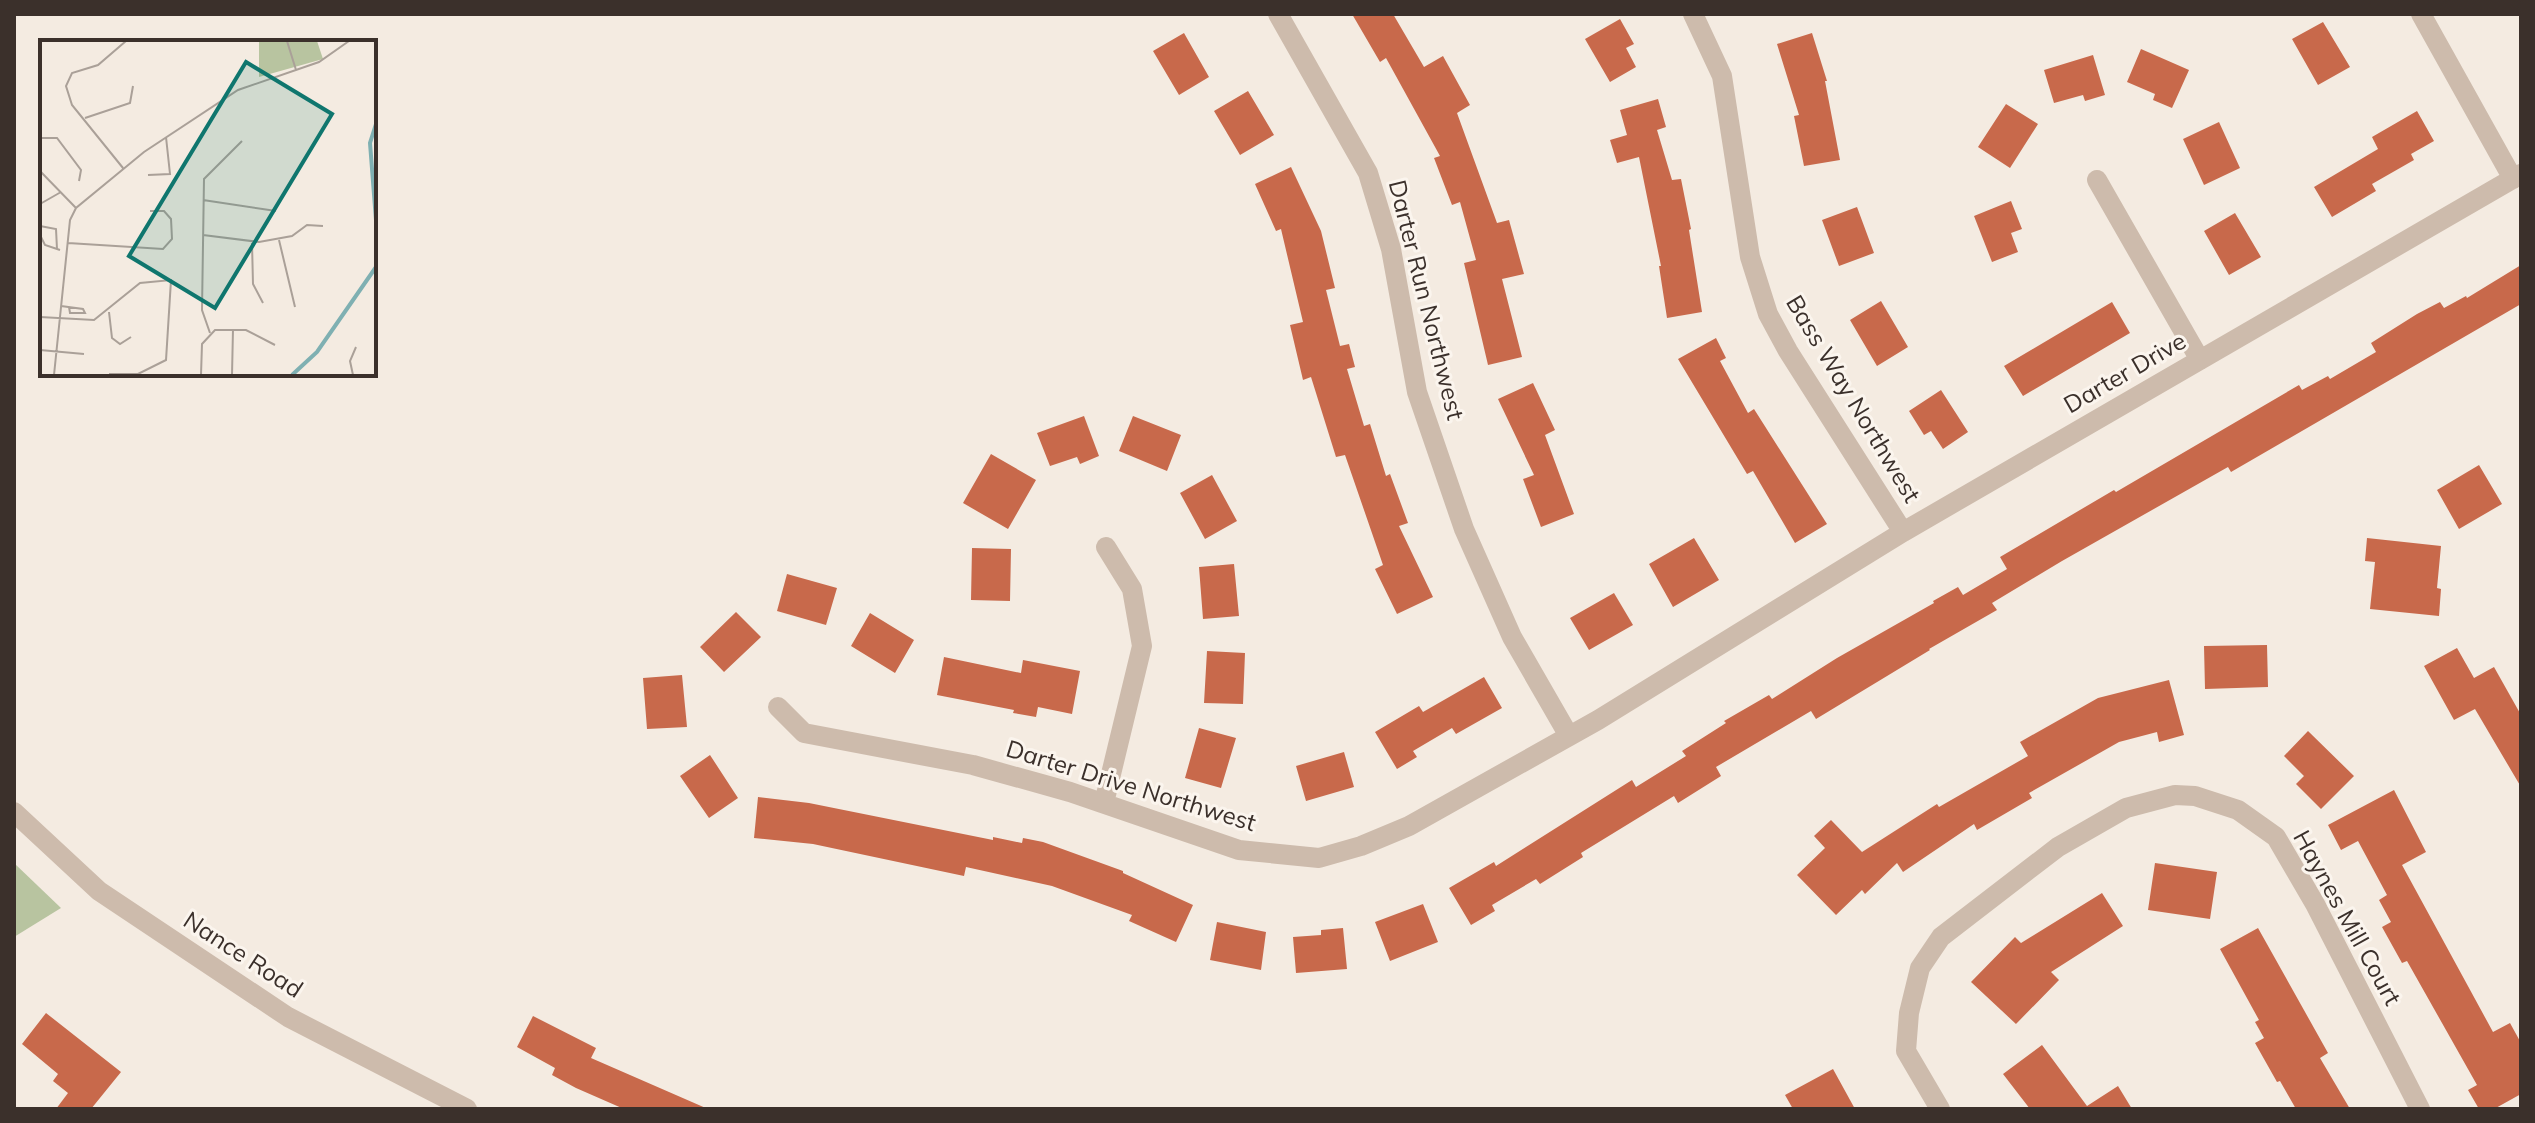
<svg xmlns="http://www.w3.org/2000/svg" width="2535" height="1123" font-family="Mulish,sans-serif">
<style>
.green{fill:#b8c4a0}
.building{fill:#c8694b}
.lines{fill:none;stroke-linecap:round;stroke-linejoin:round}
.minor{stroke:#cdbbac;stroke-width:20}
.labels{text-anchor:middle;stroke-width:6;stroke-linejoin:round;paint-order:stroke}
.street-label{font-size:24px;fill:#3b302b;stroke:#fbf5ee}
.inset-river{fill:none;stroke:#7fb0b2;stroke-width:4}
.inset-road{fill:none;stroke:#aaa098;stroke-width:2}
.view{fill:#0f766e;fill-opacity:0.15;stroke:#0f766e;stroke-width:4}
.inset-edge{fill:none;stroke:#3b302b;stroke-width:4}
</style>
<rect width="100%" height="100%" fill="#f4ebe1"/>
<!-- green -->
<path class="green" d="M14,863L61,908L14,937Z"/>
<!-- building -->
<path class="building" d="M1352,14H1393L1424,67L1443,56L1470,105L1457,113L1497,223L1509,220L1524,274L1502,279L1522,357L1488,365L1464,263L1476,260L1460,202L1452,205L1434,158L1440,156L1386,58L1380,62Z
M1620,19L1634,44L1626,48L1636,67L1610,82L1585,39Z
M2323,22L2350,67L2318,85L2292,39Z
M1184,33L1209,77L1179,95L1153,51Z
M1812,33L1827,81H1825L1840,160L1804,166L1794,116L1799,115L1777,44Z
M2141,49L2189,70L2172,108L2153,100L2155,94L2127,82Z
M2093,55L2105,95L2085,101L2083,95L2054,103L2044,70Z
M1248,91L1274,135L1240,155L1214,111Z
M1658,99L1666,127L1657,130L1672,180L1681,179L1691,229L1689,230L1702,312L1667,318L1659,266H1661L1639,157L1617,163L1610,140L1627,135L1620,110Z
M2006,104L2038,124L2010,168L1978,147Z
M2417,111L2434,141L2411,154L2414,160L2372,184L2376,191L2332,217L2314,187L2378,149L2372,137Z
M2219,122L2240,168L2204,185L2183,139Z
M1291,167L1321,231L1335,288L1326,290L1340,346L1349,344L1355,367L1347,369L1364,426L1370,424L1386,476L1390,474L1408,523L1399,526L1433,597L1397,614L1375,569L1383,565L1345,455L1336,457L1311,377L1303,380L1290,325L1303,322L1281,229L1276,231L1255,184Z
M2011,201L2022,229L2011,233L2018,252L1992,262L1974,216Z
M1857,207L1874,253L1839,266L1822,220Z
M2235,213L2261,257L2229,275L2204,231Z
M2521,265V304L2231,472L2228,467L2062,561L1992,603L1997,610L1929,649L1930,650L1816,719L1811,711L1716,767L1721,776L1678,803L1674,796L1581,853L1583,857L1540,884L1536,879L1492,905L1495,911L1471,925L1449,888L1494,862L1496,866L1632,780L1636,787L1686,756L1682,751L1726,723L1724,721L1769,695L1772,699L1837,658L1934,603L1933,601L1958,587L1963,595L2007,569L2000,557L2114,490L2116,492L2299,385L2302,390L2328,376L2330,379L2376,352L2371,343L2417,314L2440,302L2444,308L2466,296L2467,298Z
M1881,301L1908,347L1877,366L1850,320Z
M2112,302L2130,333L2023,396L2004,366Z
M1716,338L1726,358L1720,361L1748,413L1754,409L1827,524L1795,543L1753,471L1747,474L1678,359Z
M1533,383L1555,430L1545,435L1574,514L1541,527L1523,479L1534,475L1498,399Z
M1941,390L1968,432L1943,449L1931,431L1924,435L1909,411Z
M1084,416L1099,456L1080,464L1077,457L1050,466L1037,433Z
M1133,416L1181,435L1167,471L1119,451Z
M991,454L1036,480L1008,529L963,503Z
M2479,465L2502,504L2459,529L2437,490Z
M1212,475L1237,521L1205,539L1180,493Z
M1694,538L1719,580L1673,607L1649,564Z
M2367,538L2441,546L2437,588L2441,589L2439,616L2370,609L2375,562L2365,561Z
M972,548L1011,549L1010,601L971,600Z
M1234,564L1239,616L1203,619L1199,567Z
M787,574L837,588L826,625L777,611Z
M1614,593L1633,625L1589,650L1570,618Z
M736,612L761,637L724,672L700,647Z
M870,613L914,640L895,673L851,646Z
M2267,645L2268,687L2205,689L2204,646Z
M2457,648L2474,678L2494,667L2521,715V787L2475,709L2454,720L2424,666Z
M1207,651L1245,653L1243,704L1204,703Z
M944,657L1021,673L1023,660L1080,671L1072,714L1038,707L1036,717L1013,713L1014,710L937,695Z
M682,675L687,727L647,729L643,678Z
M1484,677L1502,708L1456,734L1452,728L1413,751L1417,757L1397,769L1375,732L1419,706L1423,712Z
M2169,680L2184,735L2159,742L2157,732L2119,742L2029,793L2032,798L1977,830L1974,824L1903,872L1897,863L1865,894L1862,890L1836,915L1797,875L1825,848L1814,836L1831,820L1862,852L1937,804L1939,807L2028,756L2020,742L2098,698Z
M1199,728L1236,738L1221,788L1185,778Z
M2308,731L2354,776L2321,809L2296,784L2304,776L2284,756Z
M1344,752L1354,787L1306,801L1296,766Z
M710,755L738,798L709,818L680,776Z
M2394,790L2426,852L2402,865L2493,1032L2510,1023L2521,1043V1094L2494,1109H2479L2468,1090L2477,1085L2407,961L2402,963L2382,927L2391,922L2379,900L2387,895L2358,841L2341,850L2328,825Z
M758,797L809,803L993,840V837L1022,843L1023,838L1043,842L1123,871V873L1193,905L1176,942L1129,921L1132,915L1052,886L966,867L964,876L813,844L754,838Z
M2155,863L2217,872L2210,919L2148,910Z
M2102,893L2123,926L2051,972L2059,980L2016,1024L1971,982L2015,937L2021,943Z
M1423,904L1438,942L1390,961L1375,922Z
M1217,922L1266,932L1261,970L1210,960Z
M1343,928L1347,969L1296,973L1293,937L1321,935V930Z
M2258,928L2328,1053L2320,1058L2350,1109H2296L2280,1081L2277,1082L2255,1043L2264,1038L2255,1022L2259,1020L2220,949Z
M46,1013L121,1072L91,1109H56L68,1093L53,1081L58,1074L22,1044Z
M533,1016L596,1048L591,1058L708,1109H624L576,1088L552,1075L555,1068L517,1047Z
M2042,1045L2087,1106L2118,1086L2132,1109H2030L2003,1074Z
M1833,1069L1855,1109H1793L1785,1095Z"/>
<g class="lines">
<!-- minor -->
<path class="minor" d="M1278,14L1368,173L1391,249L1417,392L1464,529L1512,637L1569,736
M1693,14L1722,76L1750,257L1768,314L1788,351L1903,532
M2421,14L2513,179
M2097,180L2200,360
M778,707L804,733L973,765L1070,792L1239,850L1319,858L1361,846L1409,826L1598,720L1903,532L2521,174
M1104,803L1142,646L1132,589L1106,547
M14,812L99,891L288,1017L467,1109
M1940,1109L1906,1051L1909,1013L1920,968L1941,937L2058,847L2126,808L2175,795L2195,796L2238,810L2276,837L2315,904L2420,1109"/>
</g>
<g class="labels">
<!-- street labels -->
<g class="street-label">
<text transform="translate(1426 300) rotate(76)" y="8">Darter Run Northwest</text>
<text transform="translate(2125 373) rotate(-30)" y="8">Darter Drive</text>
<text transform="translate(1853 399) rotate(59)" y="8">Bass Way Northwest</text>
<text transform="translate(1131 786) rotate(17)" y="8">Darter Drive Northwest</text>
<text transform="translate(2347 918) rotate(61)" y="8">Haynes Mill Court</text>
<text transform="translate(243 955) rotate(33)" y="8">Nance Road</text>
</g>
</g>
<!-- overview -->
<g transform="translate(40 40)">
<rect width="336" height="336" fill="#f4ebe1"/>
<path d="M219,1H277L283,19L219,37Z" fill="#b8c4a0"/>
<path class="inset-river" d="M336,84L330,103L336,180M252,335L277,312L336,227"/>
<path class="inset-road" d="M247,1L256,30M45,78L90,63L93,46M0,98H17L41,130L39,141M83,128L32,65L26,46L32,33L58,25L86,1M0,131L36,168M108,135L130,134L126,97M163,160L236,171M0,164L21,152M0,186L16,189L17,209M0,195L5,205L20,210M163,195L219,202L252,196L267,185L283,186M239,200L255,267M28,203L123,209L132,199L131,179L124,171H110M212,203L213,244L223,263M21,266L43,269L45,273H30L29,267M69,272L72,298L80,304L91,297M0,277L54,280L100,243L131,240L126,320L98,334H69M170,293L162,270L164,139L202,101M0,310L44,314M14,335L30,180L36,168L104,112L198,50L279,22L309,1M161,335L162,304L175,290H206L235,305M192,335L193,289M313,335L310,321L316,307"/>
<path class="view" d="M206,22L292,74L175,268L89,216Z"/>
<rect width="336" height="336" class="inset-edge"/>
</g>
<!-- border -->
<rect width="2535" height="1123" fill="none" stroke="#3b302b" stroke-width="32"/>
</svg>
